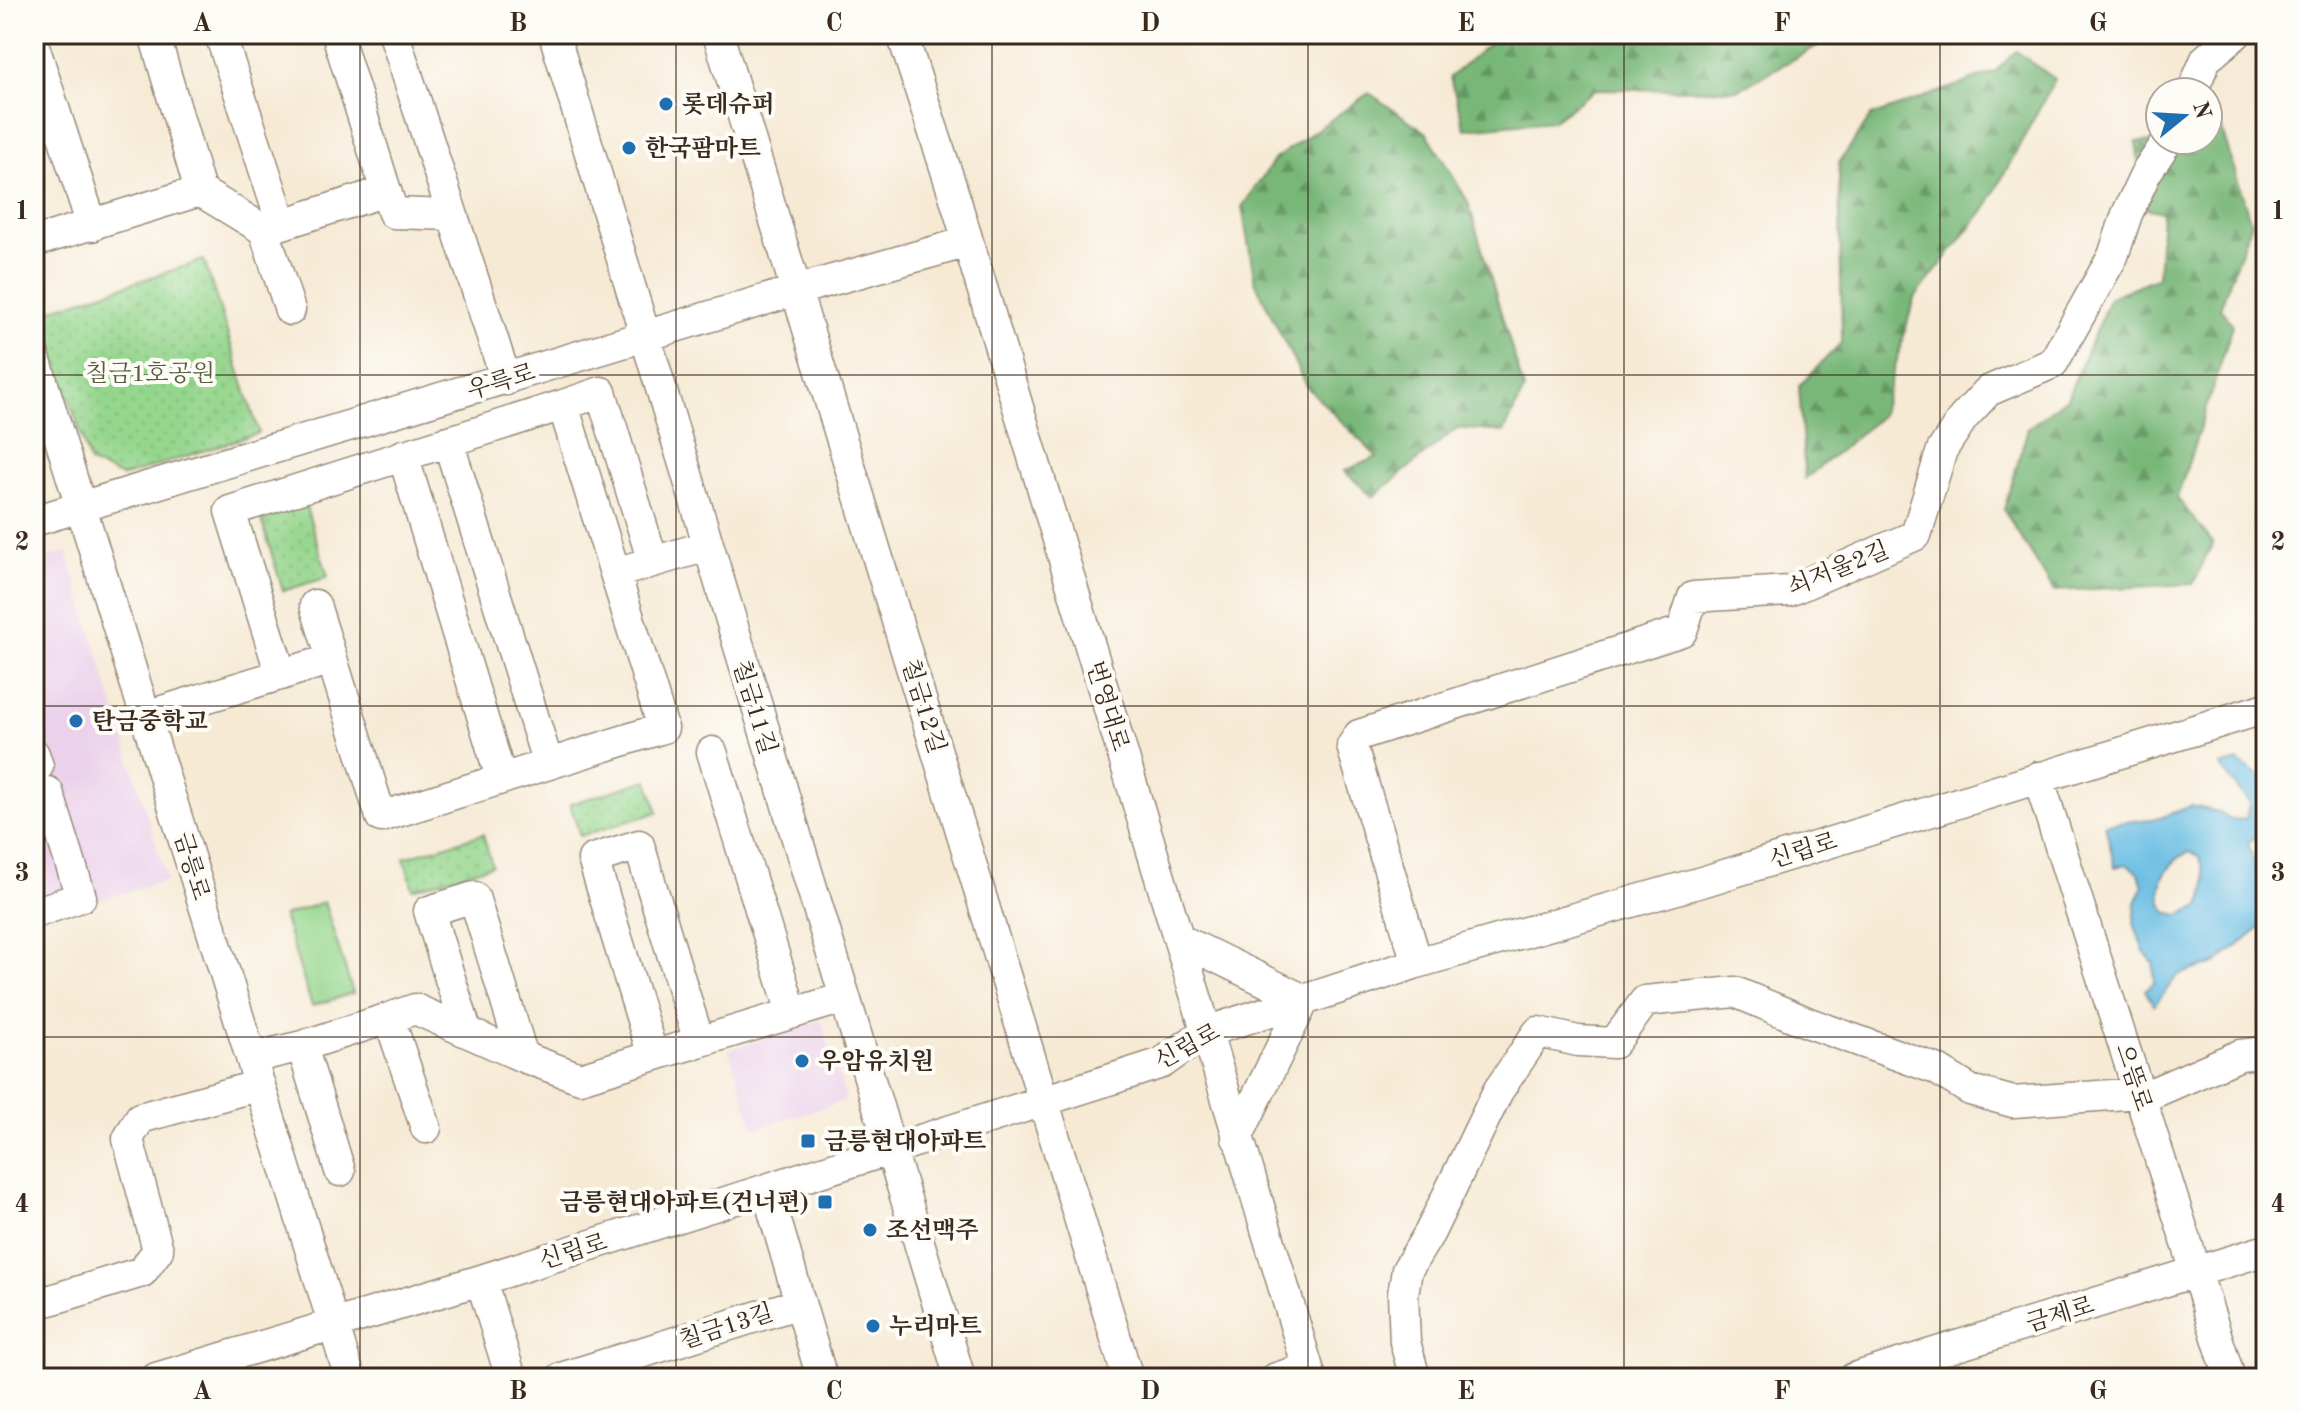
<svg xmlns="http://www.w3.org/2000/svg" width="2300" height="1412" font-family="'Old Standard TT','Noto Serif KR',serif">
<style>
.built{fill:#ebd1eb}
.green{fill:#95d68d;stroke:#688056;stroke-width:2}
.forest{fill:url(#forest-firs);stroke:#5a704b;stroke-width:2}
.park{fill:url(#park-dots);stroke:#688056;stroke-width:2}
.water{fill:#66bce3;stroke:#507380;stroke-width:2;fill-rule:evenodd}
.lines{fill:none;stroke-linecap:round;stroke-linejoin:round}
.minor-casing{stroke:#988a7a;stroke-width:33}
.minor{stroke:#fff;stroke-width:30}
.grid{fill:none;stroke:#3b2a1e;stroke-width:2;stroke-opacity:0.55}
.poi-dot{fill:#1f6fb2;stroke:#fdfcf7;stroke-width:3}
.labels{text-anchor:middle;stroke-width:8;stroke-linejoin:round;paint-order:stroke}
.poi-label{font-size:24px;font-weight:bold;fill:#3b2a1e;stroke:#fdfcf7;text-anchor:start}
.park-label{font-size:24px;fill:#565e3f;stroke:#fdfcf7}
.street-label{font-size:24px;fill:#3b2a1e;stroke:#fdfcf7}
.neatline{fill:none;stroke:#3b2a1e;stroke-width:3}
.grid-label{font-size:26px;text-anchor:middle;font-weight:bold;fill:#3b2a1e}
</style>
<defs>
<pattern id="forest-firs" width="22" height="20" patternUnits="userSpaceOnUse" patternTransform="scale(2)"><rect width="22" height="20" fill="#78b778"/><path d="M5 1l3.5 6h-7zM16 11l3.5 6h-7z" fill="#649562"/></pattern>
<pattern id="park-dots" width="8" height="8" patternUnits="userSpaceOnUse" patternTransform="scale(2)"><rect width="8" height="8" fill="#95d68d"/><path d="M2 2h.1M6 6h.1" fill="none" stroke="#81b879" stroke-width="1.8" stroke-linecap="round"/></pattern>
</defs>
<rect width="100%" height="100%" fill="#fdfcf7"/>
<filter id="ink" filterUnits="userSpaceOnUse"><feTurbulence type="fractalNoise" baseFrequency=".0125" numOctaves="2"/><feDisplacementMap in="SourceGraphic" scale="16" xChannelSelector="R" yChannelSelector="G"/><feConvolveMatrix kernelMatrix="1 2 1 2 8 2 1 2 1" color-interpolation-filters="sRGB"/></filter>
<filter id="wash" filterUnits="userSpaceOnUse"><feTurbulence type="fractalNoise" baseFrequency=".006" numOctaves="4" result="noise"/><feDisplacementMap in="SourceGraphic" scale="32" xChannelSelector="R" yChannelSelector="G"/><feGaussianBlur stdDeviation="1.8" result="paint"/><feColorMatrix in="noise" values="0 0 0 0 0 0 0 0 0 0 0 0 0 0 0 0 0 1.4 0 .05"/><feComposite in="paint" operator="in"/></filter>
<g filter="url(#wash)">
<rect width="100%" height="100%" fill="#f6ead5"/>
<!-- built -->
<path class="built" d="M67,552L167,880L34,920V562Z
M821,1020L846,1100L754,1129L729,1050Z"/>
<!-- green -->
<path class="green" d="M324,902L353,993L312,1006L283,916Z"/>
<!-- forest -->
<path class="forest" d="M1500,34H1839L1737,90L1596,89L1552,121L1465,129L1450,77Z
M2016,51L2055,79L1987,206L1914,299L1881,416L1805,479L1799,386L1842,342L1839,163L1871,116L1995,72Z
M1369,93L1427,133L1468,202L1524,390L1504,432L1457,428L1373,497L1344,471L1377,457L1306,386L1255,282L1242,207L1275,159Z
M2217,114L2251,223L2220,308L2233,325L2177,498L2213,543L2193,584L2054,591L2004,510L2028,428L2067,398L2110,297L2158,277L2162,212L2145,208L2136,142L2208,140V121Z"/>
<!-- park -->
<path class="park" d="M204,260L259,433L122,477L90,463L41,313Z
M304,501L328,577L283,591L260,515Z
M648,780L658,812L580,836L570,804Z
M483,834L492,865L413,889L404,858Z"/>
<!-- water -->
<path class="water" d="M2237,761L2264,780L2266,778V811L2262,831L2248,843L2260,882L2266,923L2218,962L2178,975L2154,1006L2145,990L2155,982L2153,962L2144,952L2134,923L2136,903L2143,887L2139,873L2126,864L2115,867L2105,824L2160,818L2190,806L2220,812L2230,820L2246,819L2249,803L2220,766ZM2188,852L2199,856C2206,874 2208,888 2200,906L2179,915L2166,912C2153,888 2165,864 2188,852Z"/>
</g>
<g filter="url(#ink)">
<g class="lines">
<defs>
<path id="minor" d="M154,34L200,191
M220,34L282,224
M394,34L506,380
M554,34L960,1378
M718,34L1128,1378
M902,34L954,195L1311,1378
M34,46L92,226
M2192,92L2206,59L2236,34
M386,191L393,213L452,215
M264,230L290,310
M34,242L200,191L264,230L386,191L337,34
M34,355L350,1378
M563,405L601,392L653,562
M448,441L548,764
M403,455L501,778
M34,521L797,290L968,242
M315,605L332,659
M281,675L230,511L563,405L615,573
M146,716L332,659L381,817L663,728L615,573L707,546
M712,752L792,1013
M34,754L38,766
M2038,777L2230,1378
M34,913L81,897L48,792
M1179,939L1304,1000
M1417,963L1352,746L1359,735L1682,631L1693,597L1789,591L1916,535L1942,450L1963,418L1988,391L2053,363L2113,256L2127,214L2146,173L2168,140
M389,1018L415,1009L523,1057L580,1078L843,998
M466,1030L429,911L474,897L523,1057
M302,1046L340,1171
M653,1056L593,859L639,845L699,1042
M252,1058L302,1046L389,1018L426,1128
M1237,1138L1304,1000
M767,1190L822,1378
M481,1280L511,1378
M34,1305L142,1272L158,1250L128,1139L140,1118L260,1085
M156,1378L481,1280L1162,1063L1206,1032L1417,963L1705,881L2266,708
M561,1378L800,1303
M1276,1378L1308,1368
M1415,1378L1405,1342L1403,1294L1407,1270L1430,1232L1498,1091L1538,1032L1578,1041L1614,1043L1645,1001L1735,992L1809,1023L1936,1069L1970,1090L2013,1102L2155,1092L2240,1055L2266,1052
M1854,1378L2266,1250"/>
</defs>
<!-- minor casing -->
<use href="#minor" class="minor-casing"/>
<!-- minor -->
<use href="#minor" class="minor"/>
</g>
</g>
<!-- grid -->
<path class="grid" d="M360,34V1378M676,34V1378M992,34V1378M1308,34V1378M1624,34V1378M1940,34V1378M34,375H2266M34,706H2266M34,1037H2266"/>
<!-- markers -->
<g class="poi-dot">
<circle cx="666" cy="104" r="8"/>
<circle cx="629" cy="148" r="8"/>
<circle cx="76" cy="721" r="8"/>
<circle cx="802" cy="1061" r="8"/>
<rect x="800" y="1133" width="16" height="16" rx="4"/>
<rect x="817" y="1194" width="16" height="16" rx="4"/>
<circle cx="870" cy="1230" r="8"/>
<circle cx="873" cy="1326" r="8"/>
</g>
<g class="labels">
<!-- poi labels -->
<g class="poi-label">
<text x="682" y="112">롯데슈퍼</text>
<text x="645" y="156">한국팜마트</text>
<text x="92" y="729">탄금중학교</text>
<text x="818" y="1069">우암유치원</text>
<text x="824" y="1149">금릉현대아파트</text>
<text x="809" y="1210" text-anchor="end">금릉현대아파트(건너편)</text>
<text x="886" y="1238">조선맥주</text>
<text x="889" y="1334">누리마트</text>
</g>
<!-- park labels -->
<g class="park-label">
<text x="150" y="381">칠금1호공원</text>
</g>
<!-- street labels -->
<g class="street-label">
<text transform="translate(501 381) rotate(-17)" y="8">우륵로</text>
<text transform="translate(1838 568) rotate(-22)" y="8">쇠저울2길</text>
<text transform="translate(924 706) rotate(73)" y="8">칠금12길</text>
<text transform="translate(1108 706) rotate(73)" y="8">번영대로</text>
<text transform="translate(755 707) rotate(73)" y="8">칠금11길</text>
<text transform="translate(1803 850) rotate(-17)" y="8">신립로</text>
<text transform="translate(192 866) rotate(73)" y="8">금릉로</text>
<text transform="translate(1187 1046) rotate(-28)" y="8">신립로</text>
<text transform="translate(2134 1077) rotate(72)" y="8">으뜸로</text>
<text transform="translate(573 1251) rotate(-17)" y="8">신립로</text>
<text transform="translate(2060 1314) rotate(-17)" y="8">금제로</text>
<text transform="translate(726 1326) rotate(-18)" y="8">칠금13길</text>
</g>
</g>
<!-- margin -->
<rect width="2300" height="1412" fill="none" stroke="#fdfcf7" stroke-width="88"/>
<!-- north arrow -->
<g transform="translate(2184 116) rotate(72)"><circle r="38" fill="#fdfcf7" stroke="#afa8a0" stroke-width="2"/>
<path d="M0-6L14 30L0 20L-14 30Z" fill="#1f6fb2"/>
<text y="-12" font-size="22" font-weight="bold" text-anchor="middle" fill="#3b2a1e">N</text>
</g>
<rect x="44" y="44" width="2212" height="1324" class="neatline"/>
<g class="grid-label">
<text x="202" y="31">A</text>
<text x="518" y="31">B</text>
<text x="834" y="31">C</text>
<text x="1150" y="31">D</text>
<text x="1466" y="31">E</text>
<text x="1782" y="31">F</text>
<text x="2098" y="31">G</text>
<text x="22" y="219">1</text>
<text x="2278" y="219">1</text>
<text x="22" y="550">2</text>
<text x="2278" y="550">2</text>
<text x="22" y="881">3</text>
<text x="2278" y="881">3</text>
<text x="22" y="1212">4</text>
<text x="2278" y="1212">4</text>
<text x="202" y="1399">A</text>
<text x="518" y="1399">B</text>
<text x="834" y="1399">C</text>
<text x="1150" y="1399">D</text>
<text x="1466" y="1399">E</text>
<text x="1782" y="1399">F</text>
<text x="2098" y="1399">G</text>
</g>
</svg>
